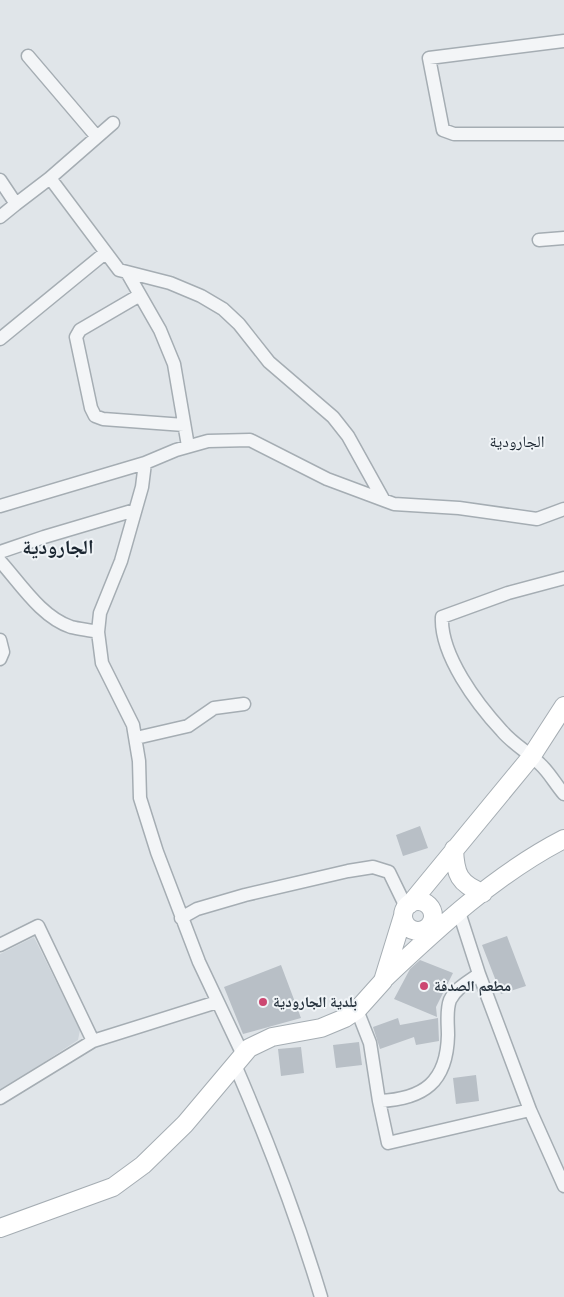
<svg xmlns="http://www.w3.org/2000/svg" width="564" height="1297" font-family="'DM Sans','Noto Naskh Arabic',sans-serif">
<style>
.built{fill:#ced5db}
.building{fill:#b8bfc6}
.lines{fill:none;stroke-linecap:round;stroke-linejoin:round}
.street-casing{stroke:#a5adb3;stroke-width:15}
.secondary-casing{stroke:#a5adb3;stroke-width:20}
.street{stroke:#f3f5f7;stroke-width:12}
.secondary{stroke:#fff;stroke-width:18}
.poi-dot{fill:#cc4771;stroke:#f0f4f7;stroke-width:2}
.labels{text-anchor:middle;stroke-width:4;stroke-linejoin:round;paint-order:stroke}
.poi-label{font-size:15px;font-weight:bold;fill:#293540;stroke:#f0f4f7;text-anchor:start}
.neighbourhood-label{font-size:16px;fill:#1b2631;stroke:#f0f4f7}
.district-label{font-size:20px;font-weight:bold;fill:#1b2631;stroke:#f0f4f7}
</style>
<rect width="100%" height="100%" fill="#e0e5e9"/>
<!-- built -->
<path class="built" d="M34,937L80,1030L78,1040L0,1091V954Z"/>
<!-- building -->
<path class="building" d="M420,826L428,848L403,856L396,835Z
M507,936L526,986L501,994L482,945Z
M420,960L453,973L436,1007L437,1017L394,999L410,969Z
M281,965L301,1018L243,1034L224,987Z
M398,1018L400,1025L438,1018L439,1041L416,1045L414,1037L380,1049L373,1027Z
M359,1042L362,1065L336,1068L333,1045Z
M301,1047L304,1073L281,1076L278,1049Z
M476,1075L479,1101L456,1104L453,1078Z"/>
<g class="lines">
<defs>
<path id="street" d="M564,41L429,58L443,130L454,134H564
M28,56L97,137
M50,178L113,123
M0,180L16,204L50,178L119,270L170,283L201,296L223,309L239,324L269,362L333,417L348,436L383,499
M0,217L16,204
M539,240L564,238
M128,274L160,330L174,364L188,446
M140,295L80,330L76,337L91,408L95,416L103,419L184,425
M0,339L105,253
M0,506L145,463
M0,552L44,537L135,510
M0,561C20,583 41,617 71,627C79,629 89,630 98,632
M564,578L508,593L442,617C440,655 477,704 502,731C513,744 528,752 540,764C549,772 556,785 564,794
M0,640L3,652L0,659
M136,738L188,726L214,708L244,704
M181,918L197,909L245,895L348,871L373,867L389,872L406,907
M0,945L38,926L93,1041L217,1002
M357,1010L370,1043L379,1101C424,1099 447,1082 448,1035C448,1024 446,1010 450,1000C456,988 468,982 479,974L459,912
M243,1055L199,962L157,852L140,798L139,761L133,725L102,663L98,632L100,613L121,561L142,487L145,463L176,450L208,441L250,440L327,479L394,504L459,508L537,519L564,509
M235,1065C268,1141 297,1217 321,1297
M0,1098L93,1041
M379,1101L388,1143L530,1110L479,974
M530,1110L564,1186"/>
<path id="secondary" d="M454,849C455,874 459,884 483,893
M403 916a15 15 0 1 1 30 0a15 15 0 1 1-30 0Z
M410,904L531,757L564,706
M383,980C438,928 496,874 564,839
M0,1228L113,1187L143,1165L185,1124L249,1048L272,1037L321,1028L345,1018L357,1010L383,981L403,916"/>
</defs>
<!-- street casing -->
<use href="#street" class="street-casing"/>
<!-- secondary casing -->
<use href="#secondary" class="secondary-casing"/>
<!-- street -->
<use href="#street" class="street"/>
<!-- secondary -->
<use href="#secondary" class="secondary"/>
</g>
<!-- markers -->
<g class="poi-dot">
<circle cx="424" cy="986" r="5"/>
<circle cx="263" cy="1002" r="5"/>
</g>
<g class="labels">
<!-- poi labels -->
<g class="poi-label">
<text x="434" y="991">مطعم الصدفة</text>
<text x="273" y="1007">بلدية الجارودية</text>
</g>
<!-- neighbourhood labels -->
<g class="neighbourhood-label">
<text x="517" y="447">الجارودية</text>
</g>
<!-- district labels -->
<g class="district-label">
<text x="58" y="554">الجارودية</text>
</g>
</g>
</svg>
